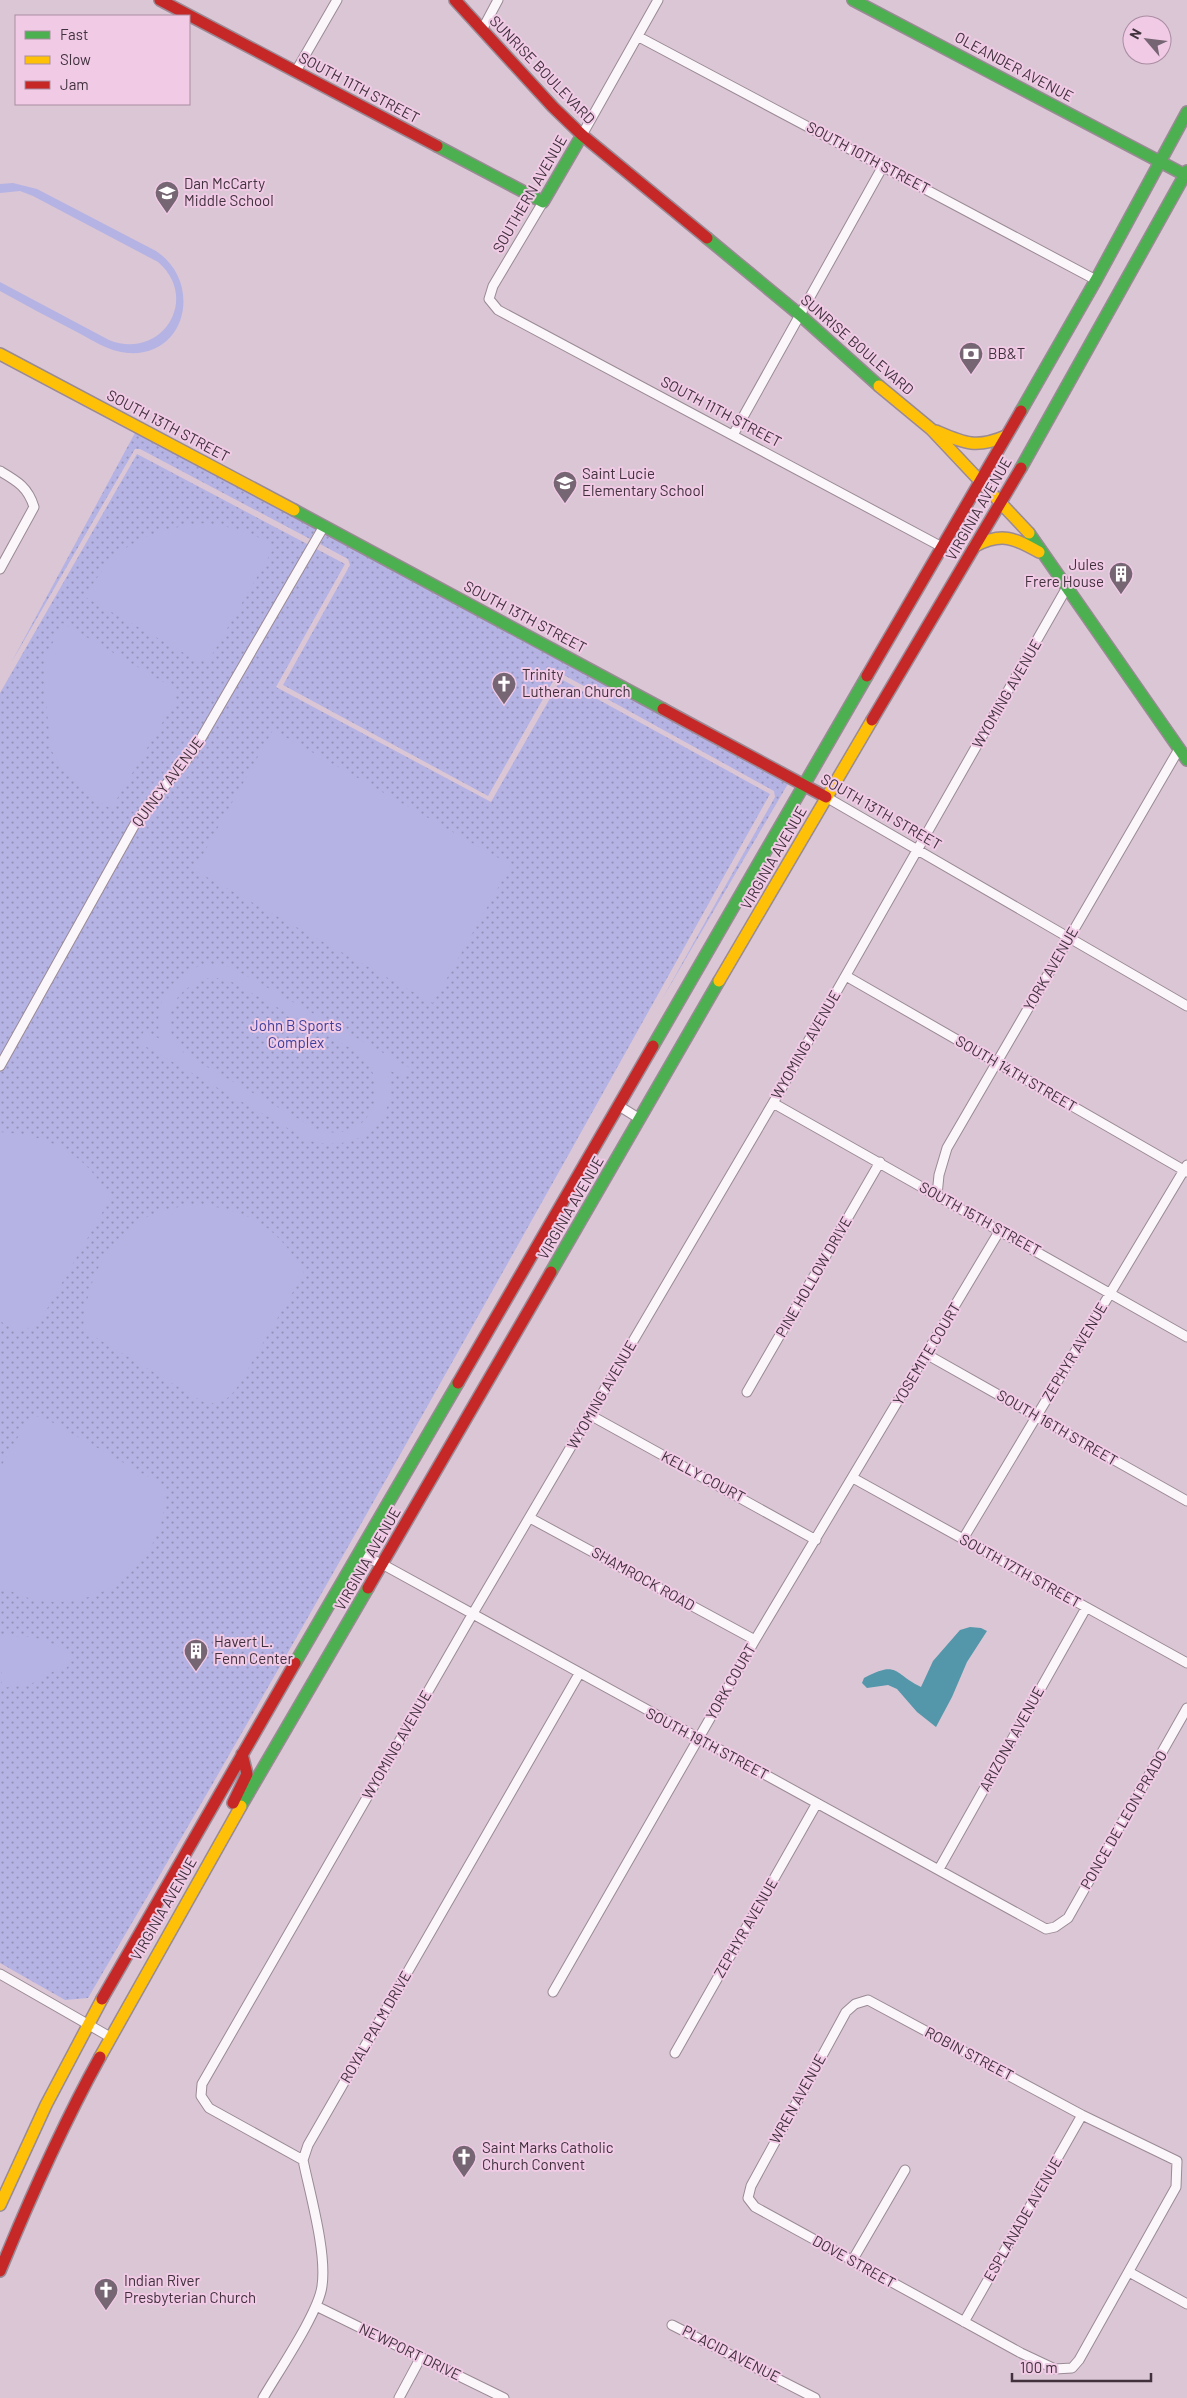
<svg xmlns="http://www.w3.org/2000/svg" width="1187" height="2398" font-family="Barlow,sans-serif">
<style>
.park{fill:url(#park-dots)}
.garden{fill:#b5b3e4;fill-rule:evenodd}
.water{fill:#5497ab}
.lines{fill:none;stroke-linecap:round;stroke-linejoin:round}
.street-casing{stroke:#9a8a95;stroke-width:11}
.fast-casing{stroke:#9a8a95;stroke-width:14}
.slow-casing{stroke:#9a8a95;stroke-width:14}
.jam-casing{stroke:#9a8a95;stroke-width:14}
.street{stroke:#faf6f9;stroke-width:9}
.fast{stroke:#4caf50;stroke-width:11}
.slow{stroke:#ffc107;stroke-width:11}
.jam{stroke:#c62828;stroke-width:11}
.labels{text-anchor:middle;stroke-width:4;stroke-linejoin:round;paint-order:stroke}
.street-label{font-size:15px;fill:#40313c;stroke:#f1cae6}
.poi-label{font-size:15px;fill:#40313c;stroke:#f1cae6;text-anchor:start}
.park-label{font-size:15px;fill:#3b3f9b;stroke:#f1cae6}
</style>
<defs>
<pattern id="park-dots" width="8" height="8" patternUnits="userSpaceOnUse" patternTransform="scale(1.25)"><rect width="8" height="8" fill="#b5b3e4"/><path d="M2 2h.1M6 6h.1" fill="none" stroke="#9592ba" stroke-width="1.8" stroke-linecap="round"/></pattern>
</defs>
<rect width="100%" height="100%" fill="#dbc6d5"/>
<!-- park -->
<path class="park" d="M136,431L317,527L310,539L140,449H135L11,663Z
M137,454L345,564L276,687L491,802L561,679L770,794C545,1196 322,1600 88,1998L65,2000L0,1963V693Z
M327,532L789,782L661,1001L775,797L774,791L562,674L556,676L488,796L283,685L350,565L348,559L320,544Z"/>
<!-- garden -->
<path class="garden" d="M13,183L37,189L156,251C203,282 187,357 128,353C109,352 91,339 75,331C50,318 25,305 0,291V282L109,340C161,361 201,299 158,262L33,196L20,191L0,193V184Z
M200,523C230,526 249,531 275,546L209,660L198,661L85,597C115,545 143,532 200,523Z
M62,623L174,688L177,693L174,703L111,809L88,795L64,770L51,750L44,683L45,659Z
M273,730L511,865L433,1003L194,870Z
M199,966H227L236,970L410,1068L404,1078L387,1069C402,1121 359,1154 310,1141L138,1042L144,1031L160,1039C153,1003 167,981 199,966ZM209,978H220L232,982L359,1053C396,1088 369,1145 318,1130L186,1055C155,1025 170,989 209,978Z
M0,1132C49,1135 87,1153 110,1199L43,1316L26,1330L13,1329L0,1321Z
M191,1204C245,1208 278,1225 304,1273L238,1386C229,1400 221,1404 205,1403L83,1330C86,1284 103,1241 147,1217C160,1210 177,1208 191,1204Z
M41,1416L163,1485C168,1508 161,1530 149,1550C117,1601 51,1618 0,1585V1468L29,1418Z
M0,1636C31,1636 46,1636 71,1655L70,1663L65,1670L54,1671L31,1684L2,1688Z"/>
<!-- water -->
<path class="water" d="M970,1627L981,1628L987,1631L967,1662L952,1697L936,1727L917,1712L897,1689L888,1685L867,1688L862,1683L864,1678C898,1660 893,1673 921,1687L933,1661L960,1630Z"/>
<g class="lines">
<defs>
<path id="street" d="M482,30L498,0
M639,37L1096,280
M296,71L337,0
M582,135L658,0
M543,202L493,286L489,299L498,310L942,547
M733,435L883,166
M0,471C17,481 28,487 34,507L0,569
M826,797L1187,1006
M846,976L1187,1172
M0,1066L135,824C153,796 178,774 196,747L324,526
M773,1103L1187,1337
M619,1106L640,1119
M937,1195L939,1175L947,1148L1179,749
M926,1354L1187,1501
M747,1392L880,1162
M590,1415L816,1540
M853,1478L1187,1663
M530,1518L755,1640
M963,1539L1187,1165
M358,1554L382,1564L1046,1929L1055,1927L1068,1918L1187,1708
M939,1869L1086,1608
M0,1974L110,2037
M553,1992L755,1640L1000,1230
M868,2000L1082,2115L1177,2161L1176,2187L1079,2360L1072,2368L1055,2369L1021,2353L755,2207L748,2198L751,2186L846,2012L855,2004Z
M675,2053L817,1803
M303,2160L209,2108L201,2096L202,2084L472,1615L773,1103L1066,589
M852,2261L905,2170
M1129,2272L1187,2304
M316,2306L504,2398
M964,2322L1082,2115
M672,2325L815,2398
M263,2398C278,2372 319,2312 322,2286C327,2253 310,2194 303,2160L308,2145L579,1674
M399,2398L421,2357"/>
<path id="fast" d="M853,0L1187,176
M437,146L543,202L582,135
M707,238L800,315L879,386
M1021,411L1096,280L1187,112
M1021,468L1187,171
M294,510L663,709
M1029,533L1187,760
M653,1046L867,676
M551,1272L719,981
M295,1663L458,1383
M241,1806L368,1588"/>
<path id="slow" d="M0,354L294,510
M879,386L931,429L1029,533
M936,431C964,443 976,449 1006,436
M975,546C1002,532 1014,538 1039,552
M719,981L872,720
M100,2057L241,1806
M0,2205L46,2105L102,1999"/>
<path id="jam" d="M160,0L437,146
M455,0L553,107L582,135L707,238
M867,676L1021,411
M663,709L826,797
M872,720L1021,468
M458,1383L653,1046
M368,1588L551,1272
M233,1803L247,1774L242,1754
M102,1999L295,1663
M0,2271C30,2198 62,2126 100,2057"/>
</defs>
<!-- street casing -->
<use href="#street" class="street-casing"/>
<!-- fast casing -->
<use href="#fast" class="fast-casing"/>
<!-- slow casing -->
<use href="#slow" class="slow-casing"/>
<!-- jam casing -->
<use href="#jam" class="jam-casing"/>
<!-- street -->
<use href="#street" class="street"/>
<!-- fast -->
<use href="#fast" class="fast"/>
<!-- slow -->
<use href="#slow" class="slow"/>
<!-- jam -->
<use href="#jam" class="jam"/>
</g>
<!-- icons -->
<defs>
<symbol id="school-pin" viewBox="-11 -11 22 30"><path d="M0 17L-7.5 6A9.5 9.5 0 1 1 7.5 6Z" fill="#766572" stroke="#f1cae6"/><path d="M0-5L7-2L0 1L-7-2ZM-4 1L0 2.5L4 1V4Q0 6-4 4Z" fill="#fff"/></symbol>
<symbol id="bank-pin" viewBox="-11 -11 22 30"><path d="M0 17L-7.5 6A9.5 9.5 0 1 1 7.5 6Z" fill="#766572" stroke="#f1cae6"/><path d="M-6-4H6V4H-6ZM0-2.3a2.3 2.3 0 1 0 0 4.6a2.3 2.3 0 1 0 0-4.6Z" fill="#fff"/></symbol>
<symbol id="building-pin" viewBox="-11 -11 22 30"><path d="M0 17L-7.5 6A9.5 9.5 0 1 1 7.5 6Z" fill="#766572" stroke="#f1cae6"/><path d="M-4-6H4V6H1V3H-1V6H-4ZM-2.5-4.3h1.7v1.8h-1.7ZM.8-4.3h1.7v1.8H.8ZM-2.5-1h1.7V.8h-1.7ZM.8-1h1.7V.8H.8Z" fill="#fff"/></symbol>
<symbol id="church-pin" viewBox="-11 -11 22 30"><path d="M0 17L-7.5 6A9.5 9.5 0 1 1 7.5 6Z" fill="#766572" stroke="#f1cae6"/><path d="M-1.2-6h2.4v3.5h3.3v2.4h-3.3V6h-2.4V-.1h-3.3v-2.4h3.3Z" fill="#fff"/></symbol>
</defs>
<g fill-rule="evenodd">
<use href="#school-pin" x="153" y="179" width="28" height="38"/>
<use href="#bank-pin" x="957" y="340" width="28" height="38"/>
<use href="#school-pin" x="551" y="469" width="28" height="38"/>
<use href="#building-pin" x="1107" y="560" width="28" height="38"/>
<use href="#church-pin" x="490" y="670" width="28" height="38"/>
<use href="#building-pin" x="182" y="1637" width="28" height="38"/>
<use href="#church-pin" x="450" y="2143" width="28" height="38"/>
<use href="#church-pin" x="92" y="2276" width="28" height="38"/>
</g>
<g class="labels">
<!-- street labels -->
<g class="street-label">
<text transform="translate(1014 67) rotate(28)" y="5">OLEANDER AVENUE</text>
<text transform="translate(542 70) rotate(46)" y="5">SUNRISE BOULEVARD</text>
<text transform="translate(359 88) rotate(28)" y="5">SOUTH 11TH STREET</text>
<text transform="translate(868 158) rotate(28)" y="5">SOUTH 10TH STREET</text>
<text transform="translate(530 194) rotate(-60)" y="5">SOUTHERN AVENUE</text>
<text transform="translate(857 345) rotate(41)" y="5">SUNRISE BOULEVARD</text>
<text transform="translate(721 412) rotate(28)" y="5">SOUTH 11TH STREET</text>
<text transform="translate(168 426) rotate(28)" y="5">SOUTH 13TH STREET</text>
<text transform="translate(979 509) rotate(-60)" y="5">VIRGINIA AVENUE</text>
<text transform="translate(525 617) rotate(28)" y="5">SOUTH 13TH STREET</text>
<text transform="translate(1007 694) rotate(-60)" y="5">WYOMING AVENUE</text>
<text transform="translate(168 782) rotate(-53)" y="5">QUINCY AVENUE</text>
<text transform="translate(881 812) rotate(30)" y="5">SOUTH 13TH STREET</text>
<text transform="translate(774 858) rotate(-60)" y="5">VIRGINIA AVENUE</text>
<text transform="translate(1051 969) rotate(-60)" y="5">YORK AVENUE</text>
<text transform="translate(806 1045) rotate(-60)" y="5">WYOMING AVENUE</text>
<text transform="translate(1016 1074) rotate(30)" y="5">SOUTH 14TH STREET</text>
<text transform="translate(571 1208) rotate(-60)" y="5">VIRGINIA AVENUE</text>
<text transform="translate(980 1219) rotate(29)" y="5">SOUTH 15TH STREET</text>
<text transform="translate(814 1277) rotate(-60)" y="5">PINE HOLLOW DRIVE</text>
<text transform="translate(1075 1352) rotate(-59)" y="5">ZEPHYR AVENUE</text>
<text transform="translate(927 1354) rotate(-59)" y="5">YOSEMITE COURT</text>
<text transform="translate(602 1395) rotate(-60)" y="5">WYOMING AVENUE</text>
<text transform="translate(1057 1428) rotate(30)" y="5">SOUTH 16TH STREET</text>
<text transform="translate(703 1477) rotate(28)" y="5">KELLY COURT</text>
<text transform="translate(368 1559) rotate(-60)" y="5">VIRGINIA AVENUE</text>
<text transform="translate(1020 1571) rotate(29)" y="5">SOUTH 17TH STREET</text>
<text transform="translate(643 1579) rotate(29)" y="5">SHAMROCK ROAD</text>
<text transform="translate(731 1682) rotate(-60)" y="5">YORK COURT</text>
<text transform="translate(1012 1739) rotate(-61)" y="5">ARIZONA AVENUE</text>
<text transform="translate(707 1744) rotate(28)" y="5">SOUTH 19TH STREET</text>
<text transform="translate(397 1745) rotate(-60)" y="5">WYOMING AVENUE</text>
<text transform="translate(1124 1820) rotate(-60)" y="5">PONCE DE LEON PRADO</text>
<text transform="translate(164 1909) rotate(-60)" y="5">VIRGINIA AVENUE</text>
<text transform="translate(746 1928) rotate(-60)" y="5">ZEPHYR AVENUE</text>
<text transform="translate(376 2027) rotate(-60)" y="5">ROYAL PALM DRIVE</text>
<text transform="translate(969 2054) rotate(28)" y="5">ROBIN STREET</text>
<text transform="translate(798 2099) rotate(-61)" y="5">WREN AVENUE</text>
<text transform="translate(1023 2219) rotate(-60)" y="5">ESPLANADE AVENUE</text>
<text transform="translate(854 2262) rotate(29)" y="5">DOVE STREET</text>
<text transform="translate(410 2352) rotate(26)" y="5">NEWPORT DRIVE</text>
<text transform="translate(731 2354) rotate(27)" y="5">PLACID AVENUE</text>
</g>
<!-- poi labels -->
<g class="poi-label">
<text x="184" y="189">Dan McCarty<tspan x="184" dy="17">Middle School</tspan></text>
<text x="988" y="359">BB&amp;T</text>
<text x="582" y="479">Saint Lucie<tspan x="582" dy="17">Elementary School</tspan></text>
<text x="1104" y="570" text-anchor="end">Jules<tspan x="1104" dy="17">Frere House</tspan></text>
<text x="522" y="680">Trinity<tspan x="522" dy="17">Lutheran Church</tspan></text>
<text x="214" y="1647">Havert L.<tspan x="214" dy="17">Fenn Center</tspan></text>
<text x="482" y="2153">Saint Marks Catholic<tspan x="482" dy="17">Church Convent</tspan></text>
<text x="124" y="2286">Indian River<tspan x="124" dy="17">Presbyterian Church</tspan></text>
</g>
<!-- park labels -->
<g class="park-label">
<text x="296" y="1031">John B Sports<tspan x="296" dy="17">Complex</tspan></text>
</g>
</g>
<!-- legend -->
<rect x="15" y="15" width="175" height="90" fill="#f1cae6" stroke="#aa8da2"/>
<rect x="25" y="31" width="25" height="8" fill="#4caf50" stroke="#aa8da2"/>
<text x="60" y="40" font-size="15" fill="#40313c">Fast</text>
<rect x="25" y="56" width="25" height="8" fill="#ffc107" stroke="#aa8da2"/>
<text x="60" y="65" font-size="15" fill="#40313c">Slow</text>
<rect x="25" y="81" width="25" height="8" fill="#c62828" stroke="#aa8da2"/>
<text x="60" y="90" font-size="15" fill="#40313c">Jam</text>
<!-- north arrow -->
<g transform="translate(1147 40) rotate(298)"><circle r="24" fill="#f1cae6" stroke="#aa8da2"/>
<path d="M0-4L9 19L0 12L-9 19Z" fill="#766572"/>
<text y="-8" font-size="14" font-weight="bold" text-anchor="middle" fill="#40313c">N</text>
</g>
<!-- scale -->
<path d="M1012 2373v8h139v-8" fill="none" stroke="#40313c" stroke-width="2.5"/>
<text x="1020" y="2373" font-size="15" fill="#40313c" stroke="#f1cae6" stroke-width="4" paint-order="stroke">100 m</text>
</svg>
